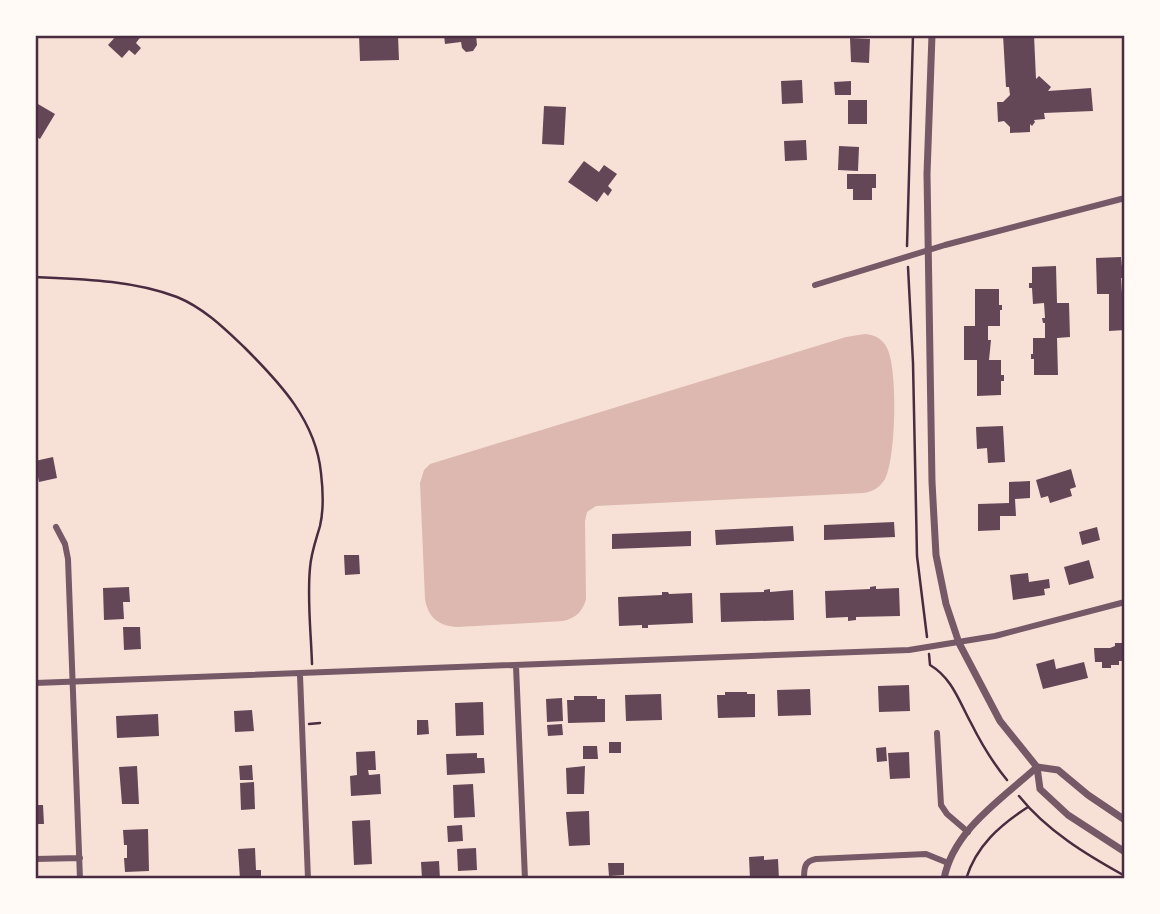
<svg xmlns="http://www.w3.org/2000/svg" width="1160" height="914" font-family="Roboto,sans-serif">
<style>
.water{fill:#dcb8b0}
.building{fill:#644757}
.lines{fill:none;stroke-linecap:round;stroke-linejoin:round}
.path{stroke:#4a2c40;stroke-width:2.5}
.minor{stroke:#755966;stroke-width:6}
.tertiary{stroke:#755966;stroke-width:7}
.neatline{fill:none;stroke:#4a2c40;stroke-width:2.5}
</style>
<rect width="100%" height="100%" fill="#f7e1d7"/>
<!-- water -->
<path class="water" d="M865,334C875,335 883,339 887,348C898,369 896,458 885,479C880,487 873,492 863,493L596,506L587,512L585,521L586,599C583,611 576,618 563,621L458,627C439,626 428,618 425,599L420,483L424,470L430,464L846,337Z"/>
<!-- building -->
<path class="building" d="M117,35H142L136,43L141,48L135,55L129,50L122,58L108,45Z
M359,35H398L399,60L360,61Z
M444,35H476L477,45L473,51L466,52L462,48L461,42L445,44Z
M1003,35H1034L1036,79L1039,76L1051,87L1048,91L1091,88L1093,111L1044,113L1045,119L1034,120L1035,122L1032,126L1030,124V132L1010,133V127L1004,121L998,122L997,102H1003L1010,95L1009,87H1006Z
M850,38L870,39L869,63L851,62Z
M802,80L803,103L782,104L781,81Z
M851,81V95H835L834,82Z
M848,100H867V124H848Z
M38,104L55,114L40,139L35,136V109Z
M544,106L566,107L564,145L542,144Z
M806,140L807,160L785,161L784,141Z
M839,146L859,147L858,171L838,170Z
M584,161L599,172L604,165L617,174L608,186L612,190L608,196L604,192L597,202L568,182Z
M847,174H876V188H872V200H853V189H847Z
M1121,257L1123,278H1121L1122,294H1125V330L1109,331V294H1097L1096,258Z
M1056,266L1057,303H1069L1070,337L1057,338L1058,375H1034V359H1031V354H1033V338H1045V323H1043L1042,318H1045L1044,303L1033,304L1032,288H1029V283H1032V267Z
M975,289H999V305H1002V310H1000V326H988V340H991L989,360H1001V375H1004V381H1001V395L977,396V360H964V326H975Z
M1003,426L1005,462L988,463L987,448L977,449L976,427Z
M53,457L57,478L39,482L35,461Z
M1071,469L1076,487L1070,489L1072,496L1050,503L1048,496L1041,498L1036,480Z
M1030,481V498L1015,499L1016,516H1000V530L978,531V504L1009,503V482Z
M894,522L895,537L824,540V525Z
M793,526L794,541L716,545L715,530Z
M1097,527L1100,540L1082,545L1079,532Z
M691,531V546L612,549V534Z
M344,555H359L360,574L345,575Z
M1089,560L1094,578L1069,585L1064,567Z
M1028,573L1029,582L1049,579L1050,588L1044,589L1045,595L1013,600L1010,575Z
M876,586V589L899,588L900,616L856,617V620L848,621V617L826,618L825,591L870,589V587Z
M129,587L130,602H123L124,619L104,620L103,588Z
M770,589V592L793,590L794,620L721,622L720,593L764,592V590Z
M662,592H668L669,594L692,593L693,623L648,625V628H642V625L619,626L618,597L662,595Z
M123,627H140L141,649L124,650Z
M1115,643H1125V661H1119V665H1111V668H1102V662H1095L1094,648H1110L1115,646Z
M1054,659L1056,669L1084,662L1088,678L1043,689L1036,664Z
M909,685L910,711L879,712L878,686Z
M810,689L811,715L778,716L777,690Z
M725,692H747V694H755V717L718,718L717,695H725Z
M661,694L662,720L626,721L625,695Z
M574,696H597V699H605V722L568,723L567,700H574Z
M562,698L563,721L547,722L546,699Z
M483,702L484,735L456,736L455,703Z
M252,710L254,731L235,732L234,711Z
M158,714L159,736L117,738L116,716Z
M417,720H428L429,734L417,735Z
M562,724L563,735L548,736L547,725Z
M609,742H621V753H609Z
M583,746H597L598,759H583Z
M886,747L887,761L877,762L876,748Z
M375,751L376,770H368L369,775L380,774L381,794L351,796L350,776L357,775L356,752Z
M909,752L910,778L890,779L888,753Z
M477,753V758H484L485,773L447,775L446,754Z
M252,765L253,780H240L239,766Z
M137,766L139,804H122L119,767Z
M585,766L584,794H567L566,768Z
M254,782L255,809L241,810L240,783Z
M473,784L475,817L454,818L453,785Z
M35,805H43L44,824H35Z
M589,811L590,845L569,846L566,812Z
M370,820L372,864L354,865L352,821Z
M462,825L463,841L448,842L447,826Z
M148,829L149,871L125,872L124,858H127V845H124L123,830Z
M255,848L256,870H261V879H240L238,849Z
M476,848L477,870L458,871L457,849Z
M764,856V860L778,859L779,879H750L749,857Z
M439,861L440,879H422L421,862Z
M608,863H624V875L609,876Z"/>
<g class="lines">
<!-- path -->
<path class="path" d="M907,246L913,35
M908,267L913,363L917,556L927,637
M35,277C81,279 133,280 177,297C204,308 225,329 245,348C280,383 316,421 321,473C323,490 324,509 320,526C316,540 311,553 310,568C307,599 311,632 312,664
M929,654L930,665C952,678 959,701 971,723C981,743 993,763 1007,780
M309,724L320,723
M1019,796C1047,831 1087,855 1125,876
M966,879C976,846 1000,825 1028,807"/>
<!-- minor -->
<path class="minor" d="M815,285L945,245L1125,198
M56,527L65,544L68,559L80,879
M516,666L525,879
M300,675L308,879
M35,683L909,650L995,636L1125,602
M937,733L941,805L947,814L968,832
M35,859L80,858
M804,879C804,869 804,861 816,859L926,854L948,863"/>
<!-- tertiary -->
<path class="tertiary" d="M932,35L927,174L932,482L936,555L946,604L959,643L1000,721L1037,767L1040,789L1068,815L1125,852
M944,879C953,830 1002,799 1037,767L1058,770L1088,795L1125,820"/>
</g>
<!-- border -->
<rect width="1160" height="914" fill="none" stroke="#fffaf5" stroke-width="74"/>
<rect x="37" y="37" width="1086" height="840" class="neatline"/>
</svg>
